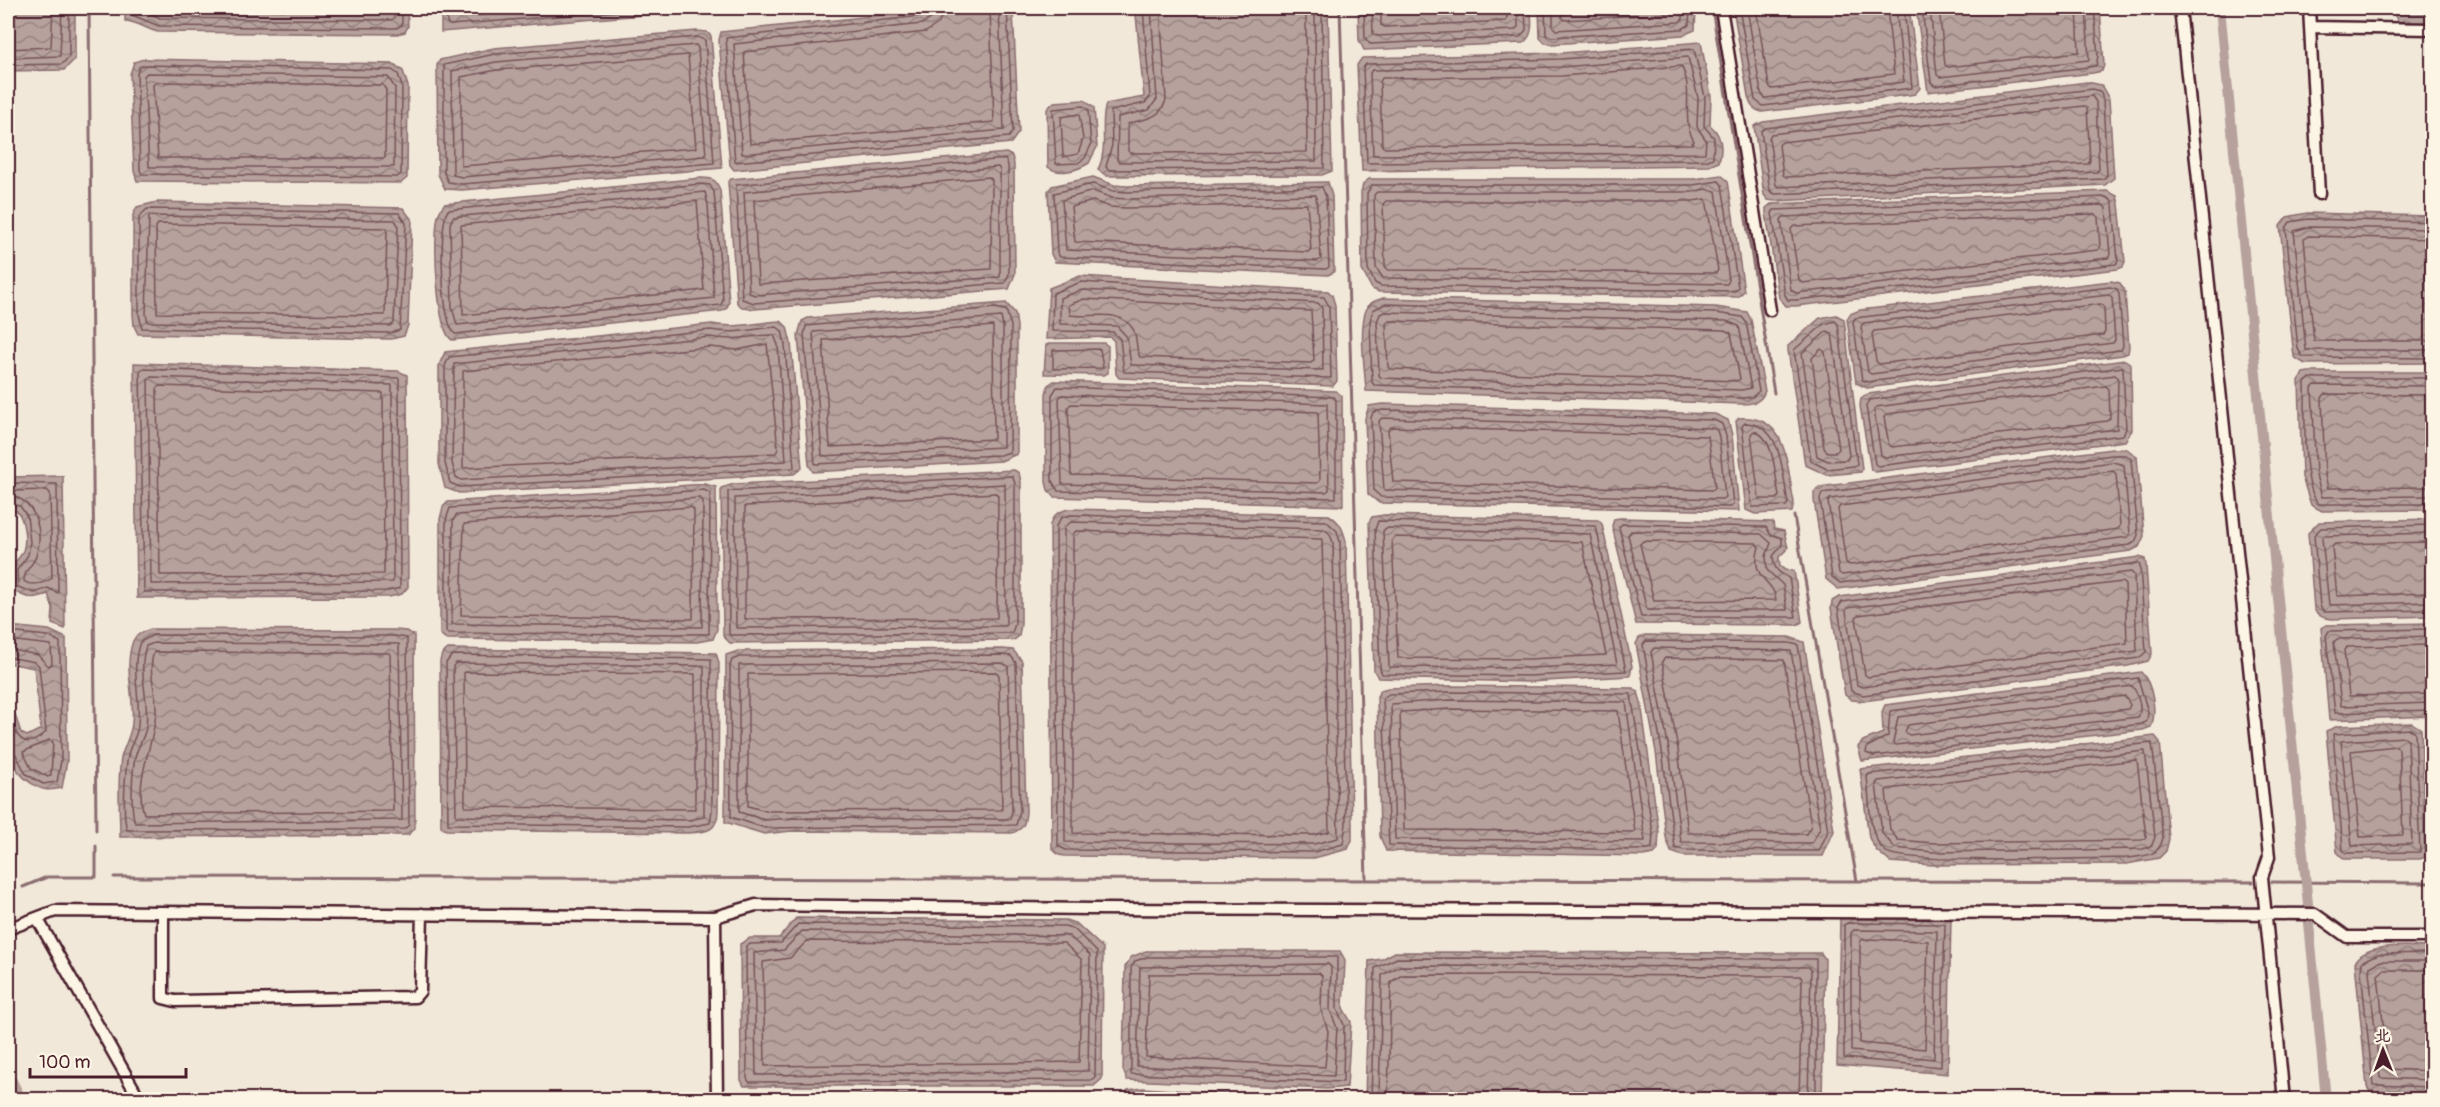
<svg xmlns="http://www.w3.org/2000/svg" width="2440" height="1107" font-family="Pangolin,'LXGW WenKai TC',sans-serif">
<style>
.water{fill:url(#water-waves);stroke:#8b6d6f;stroke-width:1.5}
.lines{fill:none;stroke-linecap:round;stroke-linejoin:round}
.shore{stroke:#755358;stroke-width:1.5}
.stream{stroke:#8b6d6f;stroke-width:3}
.canal{stroke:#b6a19c;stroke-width:10}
.river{stroke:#b6a19c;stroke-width:20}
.minor-casing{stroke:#4a1f2b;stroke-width:15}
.minor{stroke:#fcf5e5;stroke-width:10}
</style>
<defs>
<pattern id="water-waves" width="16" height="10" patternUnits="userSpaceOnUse" patternTransform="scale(1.5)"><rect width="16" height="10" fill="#b6a19c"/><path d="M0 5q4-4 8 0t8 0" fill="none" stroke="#96837f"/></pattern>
</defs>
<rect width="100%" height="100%" fill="#f1e8da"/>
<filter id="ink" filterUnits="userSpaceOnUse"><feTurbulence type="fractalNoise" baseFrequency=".0167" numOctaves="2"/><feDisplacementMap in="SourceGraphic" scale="12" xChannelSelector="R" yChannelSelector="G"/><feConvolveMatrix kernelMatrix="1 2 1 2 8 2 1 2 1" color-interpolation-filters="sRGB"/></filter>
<g filter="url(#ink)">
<!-- water -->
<path class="water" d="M8,8H75V59L64,70L8,71Z
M125,8H407L408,26L405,32L397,34L158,32C146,29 138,22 125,21Z
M441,8H697L690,11L441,32Z
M948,8H1011L1013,11L1019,132L1011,143L734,170L730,165L719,40L721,32Z
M1138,8H1328L1332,171L1322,175L1107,176L1098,170C1109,146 1099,126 1106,104L1144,97L1136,15Z
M1358,8H1531C1531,21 1535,34 1523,43L1364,50L1359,40Z
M1539,8H1696L1695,30L1683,35L1552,44L1545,43L1540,38Z
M1733,8H1909L1920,88L1915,94L1909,95L1762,112C1753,110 1750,105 1748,96Z
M1916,8H2100L2104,65L2102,71L2093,73L1928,92Z
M2396,8H2432V25H2400L2395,16Z
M697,31L707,32L711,36L722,168L462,190L445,189L438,174L437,65L440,60L494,48Z
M1701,42L1711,96L1710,125C1722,135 1723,148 1719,162L1709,166L1362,171L1357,65L1362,58L1561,53Z
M144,59L394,64L403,71L408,86L407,178L401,183L137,181L134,171L130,74L134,62Z
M2087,82L2101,85L2109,99L2114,178L2105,185L1775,201L1768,200L1764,195L1754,126L1763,122Z
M1084,100L1094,108L1097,147L1089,163C1078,170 1059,176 1048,167L1047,109L1054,102Z
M1006,153L1012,156L1014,164L1015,274L1009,289L754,309L742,307L737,303L728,182L731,179Z
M1721,175L1728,181L1744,291L1738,297L1379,292L1372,289L1362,270L1361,192L1363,184L1369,179H1694Z
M1093,177L1114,185L1127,186L1328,182L1332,196L1334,272L1328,275L1055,262L1051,254L1048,191L1052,186Z
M701,178C712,178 716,179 720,190L729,302L727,308L722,311L452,340C436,331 433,236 438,216C439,212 442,208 444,204Z
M2107,191L2117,196L2119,204L2125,262L2123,267L2118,269L1796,306H1786L1779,298L1766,213V208L1771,204Z
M157,202L403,208L412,220L408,325L404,336L391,339L138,334L134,326L133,314V215L137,207Z
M2307,213L2432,216V363L2305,364L2294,357L2280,226L2287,217Z
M1080,276L1328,291L1332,295L1335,305L1337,381L1333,386L1119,378L1116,374L1114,341L1110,337L1046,339L1049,288Z
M2111,281L2120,283L2125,292L2129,347L2128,353L2123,355L1867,388L1856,383L1847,319L1850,314L1860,310Z
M1383,298L1716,307L1747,312L1751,320L1765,391C1761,402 1754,404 1742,404L1366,391C1365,371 1358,325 1367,308C1370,302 1377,300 1383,298Z
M1006,303L1015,313L1017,326V454L1001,461L813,472L809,465L798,335L802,321L808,318Z
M1836,315L1844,319L1862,469L1861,472L1827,475L1805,465L1788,350V346L1820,318Z
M781,321L787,327L791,343L802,468L794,474L459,493L445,488L439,464V365L445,352L712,324C735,329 757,322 781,321Z
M1051,343H1104L1108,346V373L1103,375L1044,374L1046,345Z
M2125,360L2131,364L2132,430L2125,441L1876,472L1871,470L1860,406L1861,398L1868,394Z
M134,363L398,371L407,375L408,587L402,594L389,597L137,598Z
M2309,372H2432V510L2322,511L2311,505L2302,477L2299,381L2303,373Z
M1054,381L1336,391L1342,396L1343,506L1055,497L1048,490L1046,482V394L1048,385Z
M1382,404L1715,414L1728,420L1732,435L1739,511L1379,503L1368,494L1365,418L1369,406Z
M1739,418C1789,414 1786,465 1794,502L1792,512L1755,514L1746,510L1736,421Z
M2112,449H2127L2137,457L2144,536L2139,547L2131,551L1838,589L1826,579L1814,500V492L1819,487Z
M1014,470L1019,473L1021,482V624L1019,636L1014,640L730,643L723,636V629L721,488L734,484Z
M63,476L65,629L52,624L53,608L48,594C34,599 27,599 14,591L10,567C15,562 21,557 23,551C27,540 24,519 17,511L8,510V477Z
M705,484L716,487L717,629L713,639L697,642L446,639L440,634V519L443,507L448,502Z
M1069,509L1329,515C1340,522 1343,529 1346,541L1352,824V840L1348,849L1314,858L1065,856L1059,855L1052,849L1050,525C1053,514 1058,512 1069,509Z
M1384,515L1598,520L1602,524L1632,666L1630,676L1529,682L1378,678L1374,670L1369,522L1372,517Z
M1620,518L1773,522L1774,529L1784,531L1788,548L1779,557L1780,566L1785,570L1794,571L1802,622L1797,625L1636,624L1612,526L1614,519Z
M2432,519V616L2332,619C2323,618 2319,617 2314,609L2308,533L2319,522Z
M2139,557L2145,559L2146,565L2152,654L2148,661L2128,666L1863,701L1852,700L1845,695L1831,608L1832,601L1839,597Z
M2432,623V716L2329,720L2321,628L2326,625Z
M8,626L49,630L66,638L67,761L62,788C49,791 42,791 31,783C0,763 7,727 8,693L21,733L27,736L41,729L34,668L8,663Z
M151,629L396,630L406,631L414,635L415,828L408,835L120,837C120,812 117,783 121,758C124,746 131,735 132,723C135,695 123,668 133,641C136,634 144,631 151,629Z
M1645,635L1789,637L1804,642L1834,831L1823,856H1683L1671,852L1666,837L1656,752L1636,644L1639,638Z
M448,649L716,653L719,663L718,810C718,831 707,832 688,833L446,830L441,827L440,661L442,654Z
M1003,649L1013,650L1022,661L1026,812C1025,824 1024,829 1012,833L792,831L764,834L725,822L726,655L738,651Z
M2141,672C2153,684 2157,712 2151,727L2143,730L1862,761L1858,747L1863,741L1883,733L1882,712L1885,705Z
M1450,686L1633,688L1638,692L1641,702L1659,832L1658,850L1654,854L1643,856L1386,851L1380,836L1377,696L1381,690L1388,688Z
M2412,723L2421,729L2425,857L2420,859H2344L2337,852L2326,731L2338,726Z
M2432,723V851L2426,725Z
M2155,736L2160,742L2169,839L2166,851L2159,858L2127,864L1933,865L1890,862L1876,850L1869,838L1860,769Z
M1840,917H1951L1948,1074L1837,1065Z
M796,918L1066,920L1077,924L1103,948L1102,1079L1094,1086H744L741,1080L740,944L750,938H779Z
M2432,947V1093L2370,1092L2367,1087L2355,963C2365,941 2412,947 2432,947Z
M1146,951H1340L1345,960L1343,1008L1351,1022L1347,1087L1327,1089L1127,1080L1123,1070L1125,967L1131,957Z
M1395,952L1821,953L1825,959L1822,1099H1365L1369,961L1382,959Z
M1143,1088L1234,1094L1343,1095L1347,1099H1121L1122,1095L1128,1090Z
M1094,1093L1100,1099H742L747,1095Z"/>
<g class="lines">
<!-- shore -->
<path class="shore" d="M131,8L132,15L159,26L396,28L402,25V8
M138,8L160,18L391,20L394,18V8
M157,8L382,11L385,8
M446,8L447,23L450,25L658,8
M454,8L457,17L569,8
M927,8L926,13L921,16L726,38L735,162L1009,137L1013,131L1007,8
M935,8L932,18L922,24L734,44L742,154L1004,130L999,8
M944,8L939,23L926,32L744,52L750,144L994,122L990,8
M1143,8L1150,97L1145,103L1111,111L1112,145L1106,167L1109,170L1324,168L1322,8
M1151,8L1157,99L1149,110L1118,117L1117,160L1120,162L1316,161L1315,8
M1160,8L1166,100C1160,120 1144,118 1128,124V151L1130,153L1307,152L1306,8
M1364,8L1365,38L1370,44L1520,37L1526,30L1525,8
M1372,8L1373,34L1376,36L1515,30L1518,27V8
M1381,8V25L1385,27L1506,21L1509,8
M1545,8L1546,35L1552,37L1682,29L1689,25L1690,8
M1553,8V27L1556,30L1679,22L1683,19V8
M1562,8V18L1565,20L1671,13L1674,8
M1739,8L1755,100L1763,106L1912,88L1904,8
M1747,8L1761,93L1765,98L1904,82L1896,8
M1756,8L1769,86L1772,89L1894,74L1887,8
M1922,8L1931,82L1934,86L2096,66L2098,56L2094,8
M1930,8L1937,75L1940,77L2089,60L2086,8
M1939,8L1945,65L1948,67L2079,52L2077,8
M697,37L705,40L714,163L462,184L448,182L444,173V65L495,54Z
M696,45L698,48L706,156L462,177L453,175L452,71L496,62Z
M8,49L51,47L53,8
M1694,49L1705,97L1704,126L1714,138L1713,158L1708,160L1367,163L1363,68L1366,64L1561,59Z
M688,55L696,148L461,166V77L497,70Z
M1688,57L1698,98L1697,127L1706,140L1705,153L1373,155L1370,73L1372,70L1561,67Z
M8,58L60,56L62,8
M8,65L62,64L69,57V8
M145,65L392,70L398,74L402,87L401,174L397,177L142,174L140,170L137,74L139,67Z
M1681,66C1695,90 1680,119 1694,141L1692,144L1385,148L1382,146L1380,82L1382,78L1562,76Z
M147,73L388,77L395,88L394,167H149L144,76Z
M156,82L383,85L386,90L385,158H158L153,85Z
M2093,89L2101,93L2103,100L2107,175L2104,179L1775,194L1770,191L1761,131L1765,128Z
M2092,96L2096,102L2099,169L2097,172L1779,187L1776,185L1769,138L1771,134Z
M1083,106L1088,110L1091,145L1085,158L1078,163L1056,164L1053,109Z
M2084,106L2087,108L2090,161L2088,164L1786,177L1783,175L1779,145L1782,142Z
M1079,114L1083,139L1078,154L1063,157L1061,117Z
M1005,159L1008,165L1009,274L1005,283L754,303L742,299L736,185Z
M998,167L1000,170V277L755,295L749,293L744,192Z
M989,177L992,180L991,269L758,284L754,200Z
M1719,181L1722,185L1738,287L1735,291L1381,286L1375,283L1368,269L1367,193L1372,185H1693Z
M701,184L710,185L714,192L723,300L721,305L455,334C441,324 438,224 448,210Z
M1093,184L1113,191L1127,192L1322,187L1326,197L1329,267L1326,269L1060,257L1057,252L1054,193Z
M1705,189L1716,191L1729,280L1727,284L1383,278L1376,268L1374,195L1377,192H1693Z
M1093,191L1112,198L1127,199L1316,195L1321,259L1318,261L1066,250L1062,200Z
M705,192L708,205L714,298L457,325L452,307L450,224L453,217Z
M2106,197L2111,200L2113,205L2118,261L2116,264L1796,300H1788L1785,295L1772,213L1774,210Z
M1706,199L1718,270L1716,273L1388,270L1385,266L1383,204L1386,201H1693Z
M697,201L704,290L463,315L461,225Z
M1093,201L1110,207L1126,208L1307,204L1311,249L1308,252L1075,242L1071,207Z
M2103,205L2106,208L2110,255L2108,258L1796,293L1791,290L1781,220L1783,217Z
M147,209L399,213L406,223L400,330L390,333L142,328L139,314V217Z
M2095,214L2098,217L2100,247L2098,250L1802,283L1799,280L1791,229L1794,226Z
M149,216L395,220L398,225L394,323L390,326L148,322L146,314Z
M2432,222L2308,219L2290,222L2286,228L2298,349L2303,357L2432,358
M158,224L387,228L385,315L157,313L156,227Z
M2432,229L2308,227L2294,231L2306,350H2432
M2432,239L2308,236L2304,239L2314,341H2432
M1081,282L1324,297L1329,306L1331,378L1124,372L1120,339L1113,332L1052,331L1053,293Z
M2110,287L2117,289L2119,294L2123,346L2121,350L1867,382L1862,380L1853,322L1855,318Z
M1082,290L1318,303L1322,308L1323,370L1131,365L1127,337L1117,326L1060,324V298Z
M2109,295L2112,297L2115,340L2113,343L1871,374L1868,372L1861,327L1863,323Z
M1084,299L1311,311L1314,360L1311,363L1140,357C1135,349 1138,338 1133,329C1119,307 1091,319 1070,315L1069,305Z
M1385,304L1716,313L1742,317L1746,322L1759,391L1752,397L1742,398L1374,385L1372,382L1370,321L1373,310Z
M2101,304L2104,307L2105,332L2103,335L1879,364L1876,361L1872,334L1874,331Z
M995,308L1006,310L1011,326L1010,452L1000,455L815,464L804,335L806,326Z
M1385,312L1726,321L1739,326L1751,388L1742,390L1381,378L1379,375L1377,322L1380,314Z
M1001,317L1003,327V447L822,456L813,332Z
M1389,321L1724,330L1731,333L1740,379L1737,381L1390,369L1388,367L1386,324Z
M1835,321L1838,324L1857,464L1854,466L1827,469L1811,461L1794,350L1824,324Z
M993,326L994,439L830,447L823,340Z
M777,327L782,331L785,344L794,468L460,487L450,483L445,463V366L449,357L711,330C734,335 754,328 777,327Z
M1827,331L1832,333L1849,455L1847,460L1828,461L1817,456L1802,353Z
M774,335L778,345L786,461L461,480L456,477L452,463L454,364L710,337C733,342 751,335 774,335Z
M767,344L778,449L776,453L463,468V371L710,347L737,350Z
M1821,349L1825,352L1839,449L1836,452H1827L1824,448L1812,358Z
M1053,350L1100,349L1103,368L1053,369Z
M2123,367L2126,429L2123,435L1878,466L1875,464L1866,406L1869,400Z
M143,369L399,378L400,588L388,591L144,592L140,372Z
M2115,375L2118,378L2117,429L1885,457L1881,455L1874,410L1876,407Z
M151,377L392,385L393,582L151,584L148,380Z
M2432,378H2310L2305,383C2306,411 2300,484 2319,504H2432
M160,386L383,393L384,574L160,575L157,389Z
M2106,386L2109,389L2110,418L2107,421L1892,447L1889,445L1884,417L1887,414Z
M2432,386L2315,385L2312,388L2316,475L2322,497L2432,496
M1057,387L1334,397L1336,400V498L1058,491L1052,481V395Z
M1062,395L1327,404L1329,490L1326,492L1062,484L1059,398Z
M2432,395L2325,394L2322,398L2325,475L2328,488L2432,487
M1071,404L1318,412L1320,481L1317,483L1071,475L1068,407Z
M1383,410L1714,420L1722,424L1726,436L1733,505L1730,507L1381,497L1374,491L1371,418L1373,412Z
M1382,418L1712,428L1717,430L1719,437L1725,497L1722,499L1384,490L1379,421Z
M1745,423C1783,424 1782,473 1788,503L1786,506L1752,507L1742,426Z
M1391,427L1708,436L1715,488L1712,490L1393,482L1388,430Z
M1754,431C1775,437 1775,477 1779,496L1777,499H1759L1751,434Z
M2112,455H2126L2131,459L2138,535L2135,542L2130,545L1840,583L1832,577L1820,499L1822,493Z
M2113,462L2124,465L2130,534L2128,537L1842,575L1839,573L1828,502L1830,499Z
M2113,471L2116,474L2120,526L2118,529L1850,565L1846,563L1838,509L1840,506Z
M1012,476L1015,483V624L1012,633L729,635L728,491Z
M8,483L57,484L58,593L48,588L34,593L18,587L17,570L28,555L30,542L27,516L20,506L8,504
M1005,484L1006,626L736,628L735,498Z
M47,490L50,493L52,578C45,583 31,587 24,581C24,569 33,566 36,556C44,533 36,501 12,496L10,493L12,491Z
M704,490L710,493L709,634L449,633L446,631V520L450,508Z
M996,493L998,496L997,618L745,619V506Z
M700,498L703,501L702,627L452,624L453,521L456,515Z
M691,507L694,510L693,619L461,615L464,524Z
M1070,515L1326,521L1337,531L1340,542L1346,824L1343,844L1314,852L1066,850L1058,846L1056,526L1061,518Z
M1378,521L1596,526L1626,671L1529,676L1382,674L1380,669L1375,530Z
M1071,522L1324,529L1330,534L1333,543L1338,838L1314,844L1065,842L1064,527Z
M1622,524L1766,527L1770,534L1782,538V545L1773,556C1774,570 1778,572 1789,578L1796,617H1641L1619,527Z
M2432,525L2321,528L2314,535L2320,606L2324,612L2432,610
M1386,528L1590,534L1617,664L1529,668L1389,667L1383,531Z
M1076,531L1322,539L1329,832L1313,835L1073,833V534Z
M1631,531L1761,534L1771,543L1766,556L1767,570L1783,585L1787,610H1647L1628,535Z
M2432,533L2325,536L2322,538L2329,605L2432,602
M1395,537L1582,542L1606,655L1529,659L1398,658L1392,540Z
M1643,541L1756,543L1759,547C1749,580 1774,579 1776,600L1654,601L1640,544Z
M2432,542L2335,544L2332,547L2337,596L2432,593
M2138,563L2140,566L2146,652L2139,658L1863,695L1851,691L1838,608L1842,602Z
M2131,572L2134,575L2137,651L1863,687L1857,685L1846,611L1847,608Z
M2122,582L2125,585L2127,643L1868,677L1865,675L1856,618L1858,615Z
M2432,629L2329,631L2326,636L2335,713L2432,710
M8,632L48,636L60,642L61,761L57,782L43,784L26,774L15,753L8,751
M153,635L395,636L407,638L409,825L404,829L127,830C122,815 125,768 129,751C132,742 138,734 138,725C141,696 130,670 140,642Z
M2432,636L2337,639L2334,642L2341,706L2432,703
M8,640L51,645L52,664L48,666L38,655L8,649
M1646,641L1789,643L1798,645L1828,831L1819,851L1684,850L1675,848L1662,751L1643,645Z
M154,643L399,644L402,820L135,823C130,809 132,769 136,754C139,745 144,737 146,728C150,700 137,673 146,646Z
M2432,645L2347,647L2344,650L2349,696L2432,694
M1654,648L1791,651L1820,828L1812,843L1681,842L1669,750L1651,652Z
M154,652L390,653L393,811L144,814C133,778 156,743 156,708C156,689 147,670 154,652Z
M452,655L711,659L712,810L710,823L688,827L448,824L446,663Z
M1002,655L1011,656L1016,663L1020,811L1016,825L765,828L731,817L730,666L732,660L739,657Z
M8,657L35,662L39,666L46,732C22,755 15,733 8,712
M1665,658L1784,660L1811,826L1806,834L1688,833L1678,749L1662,661Z
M456,663L704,666V817L688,820L456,816L453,666Z
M1002,663L1008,666L1012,811L1010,819L792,818L765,820L739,812V665Z
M464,672L695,674V809L465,807Z
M996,672L999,675L1002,810L766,811L748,806V674Z
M2138,678L2148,712L2147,721L2142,724L1874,756L1866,753L1867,747L1888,736L1890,711Z
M2132,686C2138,692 2143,710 2138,717L1896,745L1893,743L1898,717Z
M1450,692L1631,694L1653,833L1652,848L1642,850L1389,845L1383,698L1389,694Z
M2125,696L2130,705L2128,709L1909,735L1905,732L1908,725Z
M1450,700L1626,702L1645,841L1395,839L1391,704Z
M1450,709L1618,711L1635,832L1404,830L1400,712Z
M2410,729L2415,732L2420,852L2346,853L2343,850L2333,734Z
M2405,737L2408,740L2412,844L2352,846L2341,741Z
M49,740L53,742L51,775L48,777L31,768L23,752Z
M2152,743L2163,838C2159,857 2144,856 2127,858C2093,858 1901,865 1885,851C1867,836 1870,799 1867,777L1869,774Z
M2396,746L2399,749L2403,835L2360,837L2351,751Z
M2145,751L2155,837L2152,845L2143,849L1933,852L1895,848L1882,833L1876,784L1878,781Z
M2137,760L2146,837L2142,840L1934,843L1898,840L1890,830L1886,791L1888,789Z
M1847,923L1945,924L1941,1067L1844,1058V925Z
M798,924L1065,926L1074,929L1097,952L1095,1077L1091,1080L749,1082L747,1078L746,946L751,944L781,943Z
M1854,930L1937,931L1934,1059L1851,1051V933Z
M802,931L1069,936L1090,955L1088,1071L756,1075L754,953L784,950Z
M1863,939L1928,941L1925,1049L1860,1043V942Z
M807,941L1064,943L1082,960L1079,1062L765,1066L763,962L790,958Z
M2432,953L2378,954L2362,962L2361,971L2373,1085L2432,1087
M1147,957H1337V1009L1344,1025L1343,1082L1131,1074V968L1135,961Z
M2432,961H2381L2370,967L2369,971L2380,1078L2432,1080
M1328,964L1331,967L1330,1010L1337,1028L1334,1076L1137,1066L1140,967Z
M2432,970H2384L2378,975L2388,1069L2432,1071
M1319,973L1322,976L1321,1010L1328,1031L1325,1067L1146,1057L1149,974Z
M1029,1100H1093
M1127,1100L1131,1095L1143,1094L1234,1100
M1371,1100L1375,968L1397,958L1816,959V1100
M1379,1100L1382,975L1400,966L1809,967L1811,970L1808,1100
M1388,1100L1391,982L1402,975L1800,976L1802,979L1799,1100"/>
<!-- stream -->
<path class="stream" d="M89,8L96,830
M1340,8L1366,880
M1712,8L1774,393
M1794,516L1857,881
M114,877L2253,882
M2272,882L2432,883
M23,887L47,877H96V846"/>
<!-- canal -->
<path class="canal" d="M2220,8L2308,904
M2309,923L2326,1100"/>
<!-- river -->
<path class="river" d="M8,1084L16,1100"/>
<defs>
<path id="minor" d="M1721,8L1770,310
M2180,8L2269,857L2262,877L2284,1100
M2309,8L2319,194
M2310,27L2432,29
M163,912V998L175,1001L415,997L420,991L422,914
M715,917L717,1100
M37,918L140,1100
M8,929L55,911L715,917L756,905L1093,909L2315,914L2347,937H2432"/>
</defs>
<!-- minor casing -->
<use href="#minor" class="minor-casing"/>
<!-- minor -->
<use href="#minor" class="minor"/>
</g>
</g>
<!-- margin -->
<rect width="2440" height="1107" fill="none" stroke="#fcf5e5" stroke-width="30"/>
<rect x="15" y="15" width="2410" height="1077" fill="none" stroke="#4a1f2b" stroke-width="2" filter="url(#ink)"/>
<!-- north arrow -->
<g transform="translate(2383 1050) rotate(359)" stroke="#fcf5e5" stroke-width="4.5" paint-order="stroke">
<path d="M0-4.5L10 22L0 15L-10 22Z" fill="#4a1f2b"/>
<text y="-9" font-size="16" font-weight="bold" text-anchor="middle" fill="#4a1f2b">北</text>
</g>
<!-- scale -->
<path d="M30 1068v9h156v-9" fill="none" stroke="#4a1f2b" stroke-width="3"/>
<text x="39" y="1068" font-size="18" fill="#4a1f2b" stroke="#fcf5e5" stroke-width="4.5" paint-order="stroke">100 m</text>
</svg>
